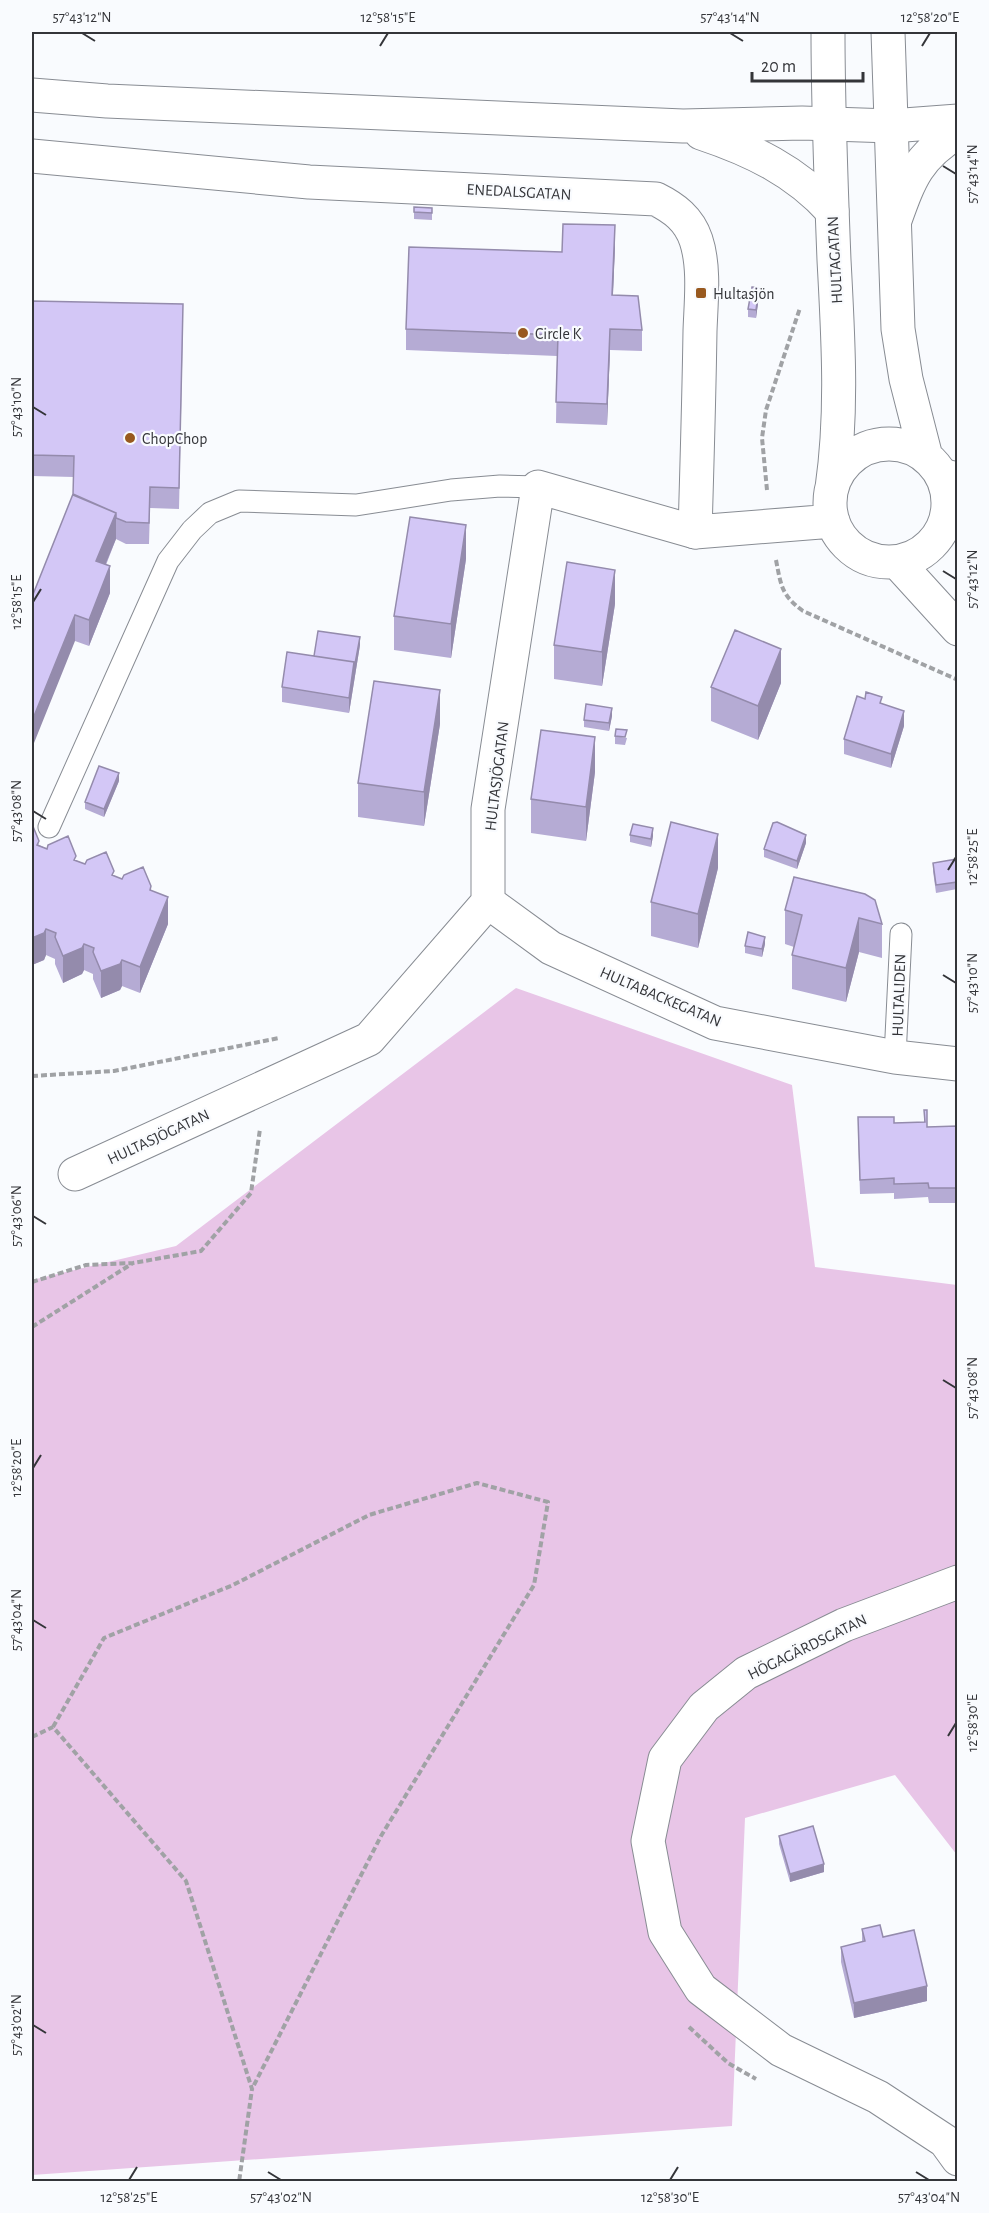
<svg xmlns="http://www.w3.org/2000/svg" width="989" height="2213" font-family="'Alegreya Sans',sans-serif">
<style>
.green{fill:#e8c5e7}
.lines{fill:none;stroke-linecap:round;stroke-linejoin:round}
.lane-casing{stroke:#888c93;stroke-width:23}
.street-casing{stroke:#888c93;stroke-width:35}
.secondary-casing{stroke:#888c93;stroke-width:35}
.highway-casing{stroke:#888c93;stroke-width:35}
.path{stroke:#a0a2a5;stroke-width:4;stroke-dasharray:6 3;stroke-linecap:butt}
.lane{stroke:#fff;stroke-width:21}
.street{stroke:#fff;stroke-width:33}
.secondary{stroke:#fff;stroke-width:33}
.highway{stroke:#fff;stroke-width:33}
.wall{fill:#b5abd4}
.shaded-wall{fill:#948bac}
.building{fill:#d3c7f6;stroke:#948bac;stroke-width:1.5}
.ticks{fill:none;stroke:#343539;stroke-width:2}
.poi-dot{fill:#98591f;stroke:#f9fbfe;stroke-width:2}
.labels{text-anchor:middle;stroke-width:4.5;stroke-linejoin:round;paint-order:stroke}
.street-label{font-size:16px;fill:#343539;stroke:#f9fbfe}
.poi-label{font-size:16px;fill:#343539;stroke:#f9fbfe;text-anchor:start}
.neatline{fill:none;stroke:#343539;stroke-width:2}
.ticks-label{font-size:15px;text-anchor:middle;fill:#343539}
</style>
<rect width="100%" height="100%" fill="#f9fbfe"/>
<!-- green -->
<path class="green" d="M516,988L792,1085L815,1267L957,1285V1855L895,1775L745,1818L732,2126L32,2175V1280L176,1246Z"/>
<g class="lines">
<defs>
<path id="lane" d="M937,468L958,473
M944,526L958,524
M49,827L168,561L192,530L210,513L239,501L356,505L451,490L500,486L538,487
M895,1057L901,934"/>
<path id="street" d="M488,902L551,948L715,1023L895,1057L958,1064
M75,1174L369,1039L488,902V809L538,487L695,532
M958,1582L844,1625L746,1673L704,1707L665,1759L648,1841L665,1932L701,1989L781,2050L878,2097L945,2141L958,2159"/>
<path id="secondary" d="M828,32C828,108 831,184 834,260C838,336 843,412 832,488
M888,32L898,329L906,379L926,457
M32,156L309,182L656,199C674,208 689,219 696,240C705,267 701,302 700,331C699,398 697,465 695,532L833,521
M830 503a59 59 0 1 1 118 0a59 59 0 1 1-118 0Z
M897,562L958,629"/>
<path id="highway" d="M32,95L107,101L683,126L802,123L891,126L958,121
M701,133C752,150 796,171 832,211
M895,220C910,178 918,156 958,132"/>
</defs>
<!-- lane casing -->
<use href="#lane" class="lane-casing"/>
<!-- street casing -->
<use href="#street" class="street-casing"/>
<!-- secondary casing -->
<use href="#secondary" class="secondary-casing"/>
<!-- highway casing -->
<use href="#highway" class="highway-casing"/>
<!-- path -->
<path class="path" d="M767,490L762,438L766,410L800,308
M776,560C781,585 781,595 803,611L958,680
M32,1076L114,1071L279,1038
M32,1282L86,1265L133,1263L201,1251L251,1193L260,1129
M32,1327L133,1263
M53,1727L104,1638L233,1585L369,1515L477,1483L548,1502L534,1585L381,1836L252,2089
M32,1737L53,1727L186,1881L252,2089L239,2182
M689,2027L728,2063L756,2079"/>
<!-- lane -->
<use href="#lane" class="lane"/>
<!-- street -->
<use href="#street" class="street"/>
<!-- secondary -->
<use href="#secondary" class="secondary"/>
<!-- highway -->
<use href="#highway" class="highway"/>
</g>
<!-- wall -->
<path class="wall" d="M414,207L432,208V220L414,219Z
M615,246L613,295L642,330V351L610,350L607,425L556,423L557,356L406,350V329L562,252Z
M759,296L756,318L748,317V309Z
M32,301L183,325L179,509L150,508L149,544H126L116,539L106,565L110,593L89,646L75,641L74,477L32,476Z
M466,559L451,658L394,650V616Z
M615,604L602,686L554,679V645Z
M360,645L349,713L282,702V687L314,656Z
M781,683L758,740L711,721V687Z
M882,704L904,726L891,768L844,754V739Z
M612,716L609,731L584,727V720Z
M440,724L424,826L358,817V783Z
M615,736L627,738L625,745L615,744Z
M595,772L586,841L531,833V799Z
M119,781L104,817L85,809V802Z
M32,824L39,845L151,891L168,924L140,993L122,986L120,990L101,998L93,979V974L84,970L82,974L63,983L55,964V959L46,955L44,960L32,965Z
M630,835L653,836L651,847L630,842Z
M806,843L797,869L764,857V849Z
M957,859V889L936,893L933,871V863Z
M718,868L698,948L651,936V902Z
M865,894L882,924V958L859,952L846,1002L792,989V955L794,947L785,944V910Z
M765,944L762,957L745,953V946Z
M924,1110L927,1127L957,1126V1203H929L928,1197L894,1199V1193L860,1194L858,1132L894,1123L924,1122Z
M779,1836L824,1872L790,1882L779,1844Z
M862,1929L883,1937L927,2001L854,2018L841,1962V1947L862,1942Z"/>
<!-- shaded-wall -->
<path class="shaded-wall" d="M615,225V246L612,316V295Z
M759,288V296L756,318V310Z
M610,329V350L607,425V404Z
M116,513V539L96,587V561Z
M466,525V559L451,658V624Z
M110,566V593L89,646V620Z
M615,570V604L602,686V652Z
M75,615V641L32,748V721Z
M360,637V645L349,713V698L354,662Z
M781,649V683L758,740V706Z
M440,690V724L424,826V792Z
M612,708V716L609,731V723Z
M904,711V726L891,768V754Z
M595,737V772L586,841V807Z
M119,773V781L104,817V809Z
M653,828V836L651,847V839Z
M718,834V868L698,948V914Z
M806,835V843L797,869V861Z
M168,897V924L140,993V967Z
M859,918V952L846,1002V968Z
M46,929V955L44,960L32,965V938Z
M765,937V944L762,957V949Z
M84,944V970L82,974L63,983V956Z
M122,960V986L120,990L101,998V971Z
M824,1864V1872L790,1882V1874Z
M927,1986V2001L854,2018V2003Z"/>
<!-- building -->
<path class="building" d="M414,207L432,208V213L414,212Z
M563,224L615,225L612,295L638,296L642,330L610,329L607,404L556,402L558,335L406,329L409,247L562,252Z
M752,287L759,288L756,310L748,309Z
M32,301L183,304L179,488L150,487L149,523L126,522L116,518V513L73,495L74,456L32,455Z
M73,494L116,513L96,561L110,566L89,620L75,615L32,721V597Z
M410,517L466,525L451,624L394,616Z
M567,562L615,570L602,652L554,645Z
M735,630L781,649L758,706L711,687Z
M318,631L360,637L354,669V662L314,656Z
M287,652L354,662L349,698L282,687Z
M374,681L440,690L424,792L358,783Z
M866,692L882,697L880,703L904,711L891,754L844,739L857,696L865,699Z
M586,704L612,708L609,723L584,720Z
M616,729L627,730L625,737L615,736Z
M541,730L595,737L586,807L531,799Z
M99,766L119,773L104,809L85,802Z
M671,822L718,834L698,914L651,902Z
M777,822L806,835L797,861L764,849L773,823Z
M32,824L39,841L37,845L47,849L48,845L68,836L76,856L74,860L85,864L87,860L106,852L114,871L112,875L122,879L124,875L143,867L151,886L150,890L168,897L140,967L122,960L120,964L101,971L93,952L94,948L84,944L82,948L63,956L55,937L56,933L46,929L44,933L32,938Z
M633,824L653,828L651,839L630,835Z
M957,859V882L936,885L933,863Z
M794,877L865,894L875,900L882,924L859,918L846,968L792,955L802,915L785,910Z
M748,932L765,937L762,949L745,946Z
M924,1110H927V1127L957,1126V1188H929L928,1183L894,1184V1178L860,1180L858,1117H894V1123L925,1122Z
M813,1826L824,1864L790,1874L779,1836Z
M880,1925L883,1937L914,1930L927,1986L854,2003L841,1947L865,1941L862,1929Z"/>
<!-- ticks -->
<path class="ticks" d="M82,33L95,41M730,33L743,41M380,46L388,33M922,46L930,33M943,166L956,174M33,407L46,415M943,571L956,579M33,602L41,589M33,811L46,819M948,870L956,857M943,975L956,983M33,1216L46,1224M943,1380L956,1388M33,1468L41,1455M33,1620L46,1628M948,1736L956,1723M33,2025L46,2033M268,2172L281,2180M916,2172L929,2180M129,2180L137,2167M670,2180L678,2167"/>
<!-- markers -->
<g class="poi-dot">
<rect x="695" y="287" width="12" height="12" rx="3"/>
<circle cx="523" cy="333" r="6"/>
<circle cx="130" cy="438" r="6"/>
</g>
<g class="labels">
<!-- street labels -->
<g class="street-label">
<text transform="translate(519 191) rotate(3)" y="6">ENEDALSGATAN</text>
<text transform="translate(834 260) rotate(-93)" y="6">HULTAGATAN</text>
<text transform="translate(496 776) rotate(-83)" y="6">HULTASJÖGATAN</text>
<text transform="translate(898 995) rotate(-88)" y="6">HULTALIDEN</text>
<text transform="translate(661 996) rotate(23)" y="6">HULTABACKEGATAN</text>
<text transform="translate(158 1136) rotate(-25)" y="6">HULTASJÖGATAN</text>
<text transform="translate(807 1646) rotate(-26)" y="6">HÖGAGÄRDSGATAN</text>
</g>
<!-- poi labels -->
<g class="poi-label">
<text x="713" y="299">Hultasjön</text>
<text x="535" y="339">Circle K</text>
<text x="142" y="444">ChopChop</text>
</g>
</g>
<!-- border -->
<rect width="989" height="2213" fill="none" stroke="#f9fbfe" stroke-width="66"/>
<!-- scale -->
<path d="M752 72v9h111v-9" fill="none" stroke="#343539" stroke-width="3"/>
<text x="761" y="72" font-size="18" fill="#343539" stroke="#f9fbfe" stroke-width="4.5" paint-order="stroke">20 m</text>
<rect x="33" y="33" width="923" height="2147" class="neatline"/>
<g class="ticks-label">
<text x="82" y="22">57°43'12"N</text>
<text x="388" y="22">12°58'15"E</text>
<text x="730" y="22">57°43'14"N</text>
<text x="930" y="22">12°58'20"E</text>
<text transform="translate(972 174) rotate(-90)" y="5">57°43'14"N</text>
<text transform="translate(16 407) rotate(-90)" y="5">57°43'10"N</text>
<text transform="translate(972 579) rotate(-90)" y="5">57°43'12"N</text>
<text transform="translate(16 602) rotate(-90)" y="5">12°58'15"E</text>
<text transform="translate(16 811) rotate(-90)" y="5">57°43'08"N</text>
<text transform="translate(972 857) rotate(-90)" y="5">12°58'25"E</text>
<text transform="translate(972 983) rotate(-90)" y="5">57°43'10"N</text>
<text transform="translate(16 1216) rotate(-90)" y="5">57°43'06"N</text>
<text transform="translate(972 1388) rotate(-90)" y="5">57°43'08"N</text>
<text transform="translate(16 1468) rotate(-90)" y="5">12°58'20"E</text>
<text transform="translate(16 1620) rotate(-90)" y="5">57°43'04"N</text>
<text transform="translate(972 1723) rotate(-90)" y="5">12°58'30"E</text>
<text transform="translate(16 2025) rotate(-90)" y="5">57°43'02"N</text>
<text x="129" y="2202">12°58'25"E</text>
<text x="281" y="2202">57°43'02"N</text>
<text x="670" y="2202">12°58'30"E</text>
<text x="929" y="2202">57°43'04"N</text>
</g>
</svg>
